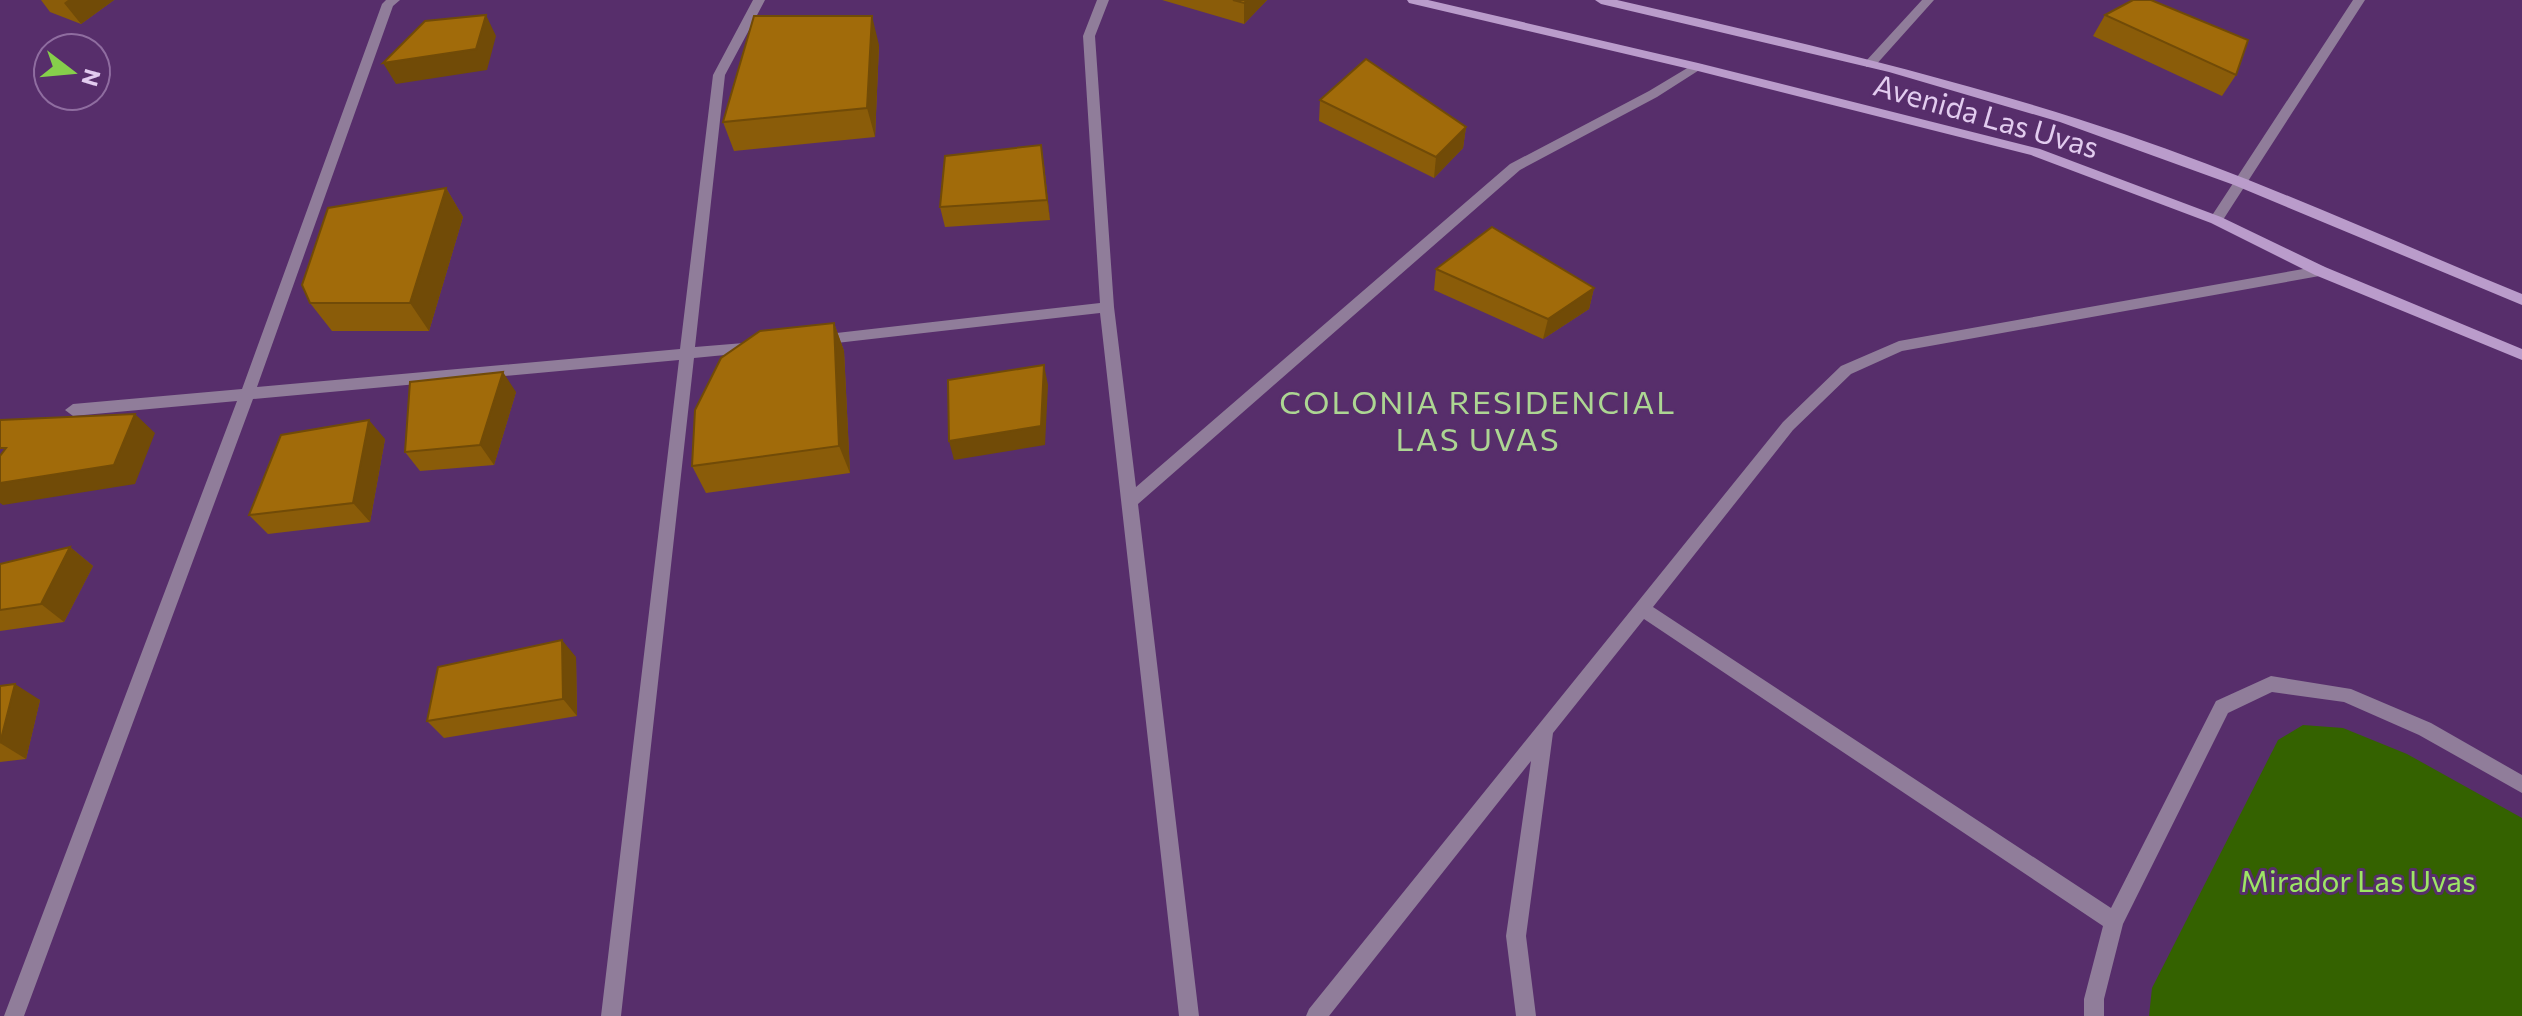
<svg xmlns="http://www.w3.org/2000/svg" width="2522" height="1016" font-family="Commissioner,sans-serif">
<style>
.green{fill:#346200}
.lines{fill:none;stroke-linecap:round;stroke-linejoin:round}
.street{fill:#907d9a;fill-rule:evenodd}
.secondary{fill:#ba9ccb;fill-rule:evenodd}
.wall{fill:#8a5c09}
.shaded-wall{fill:#714b07}
.building{fill:#a16b0a;stroke:#714b07;stroke-width:2}
.labels{text-anchor:middle;stroke-width:6;stroke-linejoin:round;paint-order:stroke}
.street-label{font-size:30px;fill:#e2ccef;stroke:#572e6b}
.park-label{font-size:30px;fill:#9de665;stroke:#572e6b}
.neighbourhood-label{font-size:32px;letter-spacing:2px;fill:#add693;stroke:#572e6b}
</style>
<rect width="100%" height="100%" fill="#572e6b"/>
<!-- green -->
<path class="green" d="M2303,725L2343,728L2407,754L2522,818V1016H2149L2152,988L2278,740Z"/>
<g class="lines">
<!-- street -->
<path class="street" d="M386,0H400L393,6L257,387L680,349L713,75L753,0H765L725,75L695,347L756,342L763,347L756,352L694,358L621,1016H601L679,360L253,399L24,1016H4L237,401L73,416L65,410L73,404L242,389L382,4Z
M1097,0H1109L1095,36L1114,307L1136,487L1510,164L1649,91L1694,64H1702L1704,67L1657,97L1520,170L1138,504L1199,1016H1179L1100,313L819,345L812,340L819,335L1100,303L1083,36Z
M1922,0H1934L1874,67H1866V61Z
M2353,0H2365L2221,223H2211V217Z
M2320,266L2325,267L2327,271L2325,275L1902,351L1851,374L1793,430L1653,607L2111,908L2216,701L2271,676L2351,689L2431,723L2522,775V793L2419,735L2344,702L2272,692L2228,713L2123,924L2104,999V1016H2084V999L2103,926L1644,619L1553,733L1526,936L1536,1016H1516L1506,936L1531,761L1329,1016H1306L1309,1009L1783,422L1841,366L1899,341Z"/>
<!-- secondary -->
<path class="secondary" d="M1407,0H1428L1698,63L2040,149L2221,217L2325,267L2522,349V360L2315,275L2211,223L2031,155L1698,71L1409,3Z
M1595,0H1617C1787,39 1958,78 2124,134C2260,180 2390,240 2522,294V305L2234,185L2060,122L1889,72L1601,4Z"/>
</g>
<!-- wall -->
<path class="wall" d="M41,0H114L81,24L50,12Z
M1162,0H1267L1244,24Z
M2105,15L2236,75L2222,96L2093,36Z
M879,45L875,137L734,151L723,122Z
M1320,100L1466,127L1463,148L1434,178L1319,121Z
M1044,165L1050,220L945,227L940,207Z
M446,188L463,217L429,331H332L310,303Z
M1436,269L1594,288L1589,309L1543,339L1434,290Z
M834,323L844,351L850,473L706,493L692,466Z
M516,392L494,465L420,471L405,452Z
M385,439L370,522L268,534L249,515Z
M70,547L93,566L64,622L0,631V564Z
M576,657L577,716L444,738L427,721Z
M0,686L40,700L26,759L0,762Z"/>
<!-- shaded-wall -->
<path class="shaded-wall" d="M68,0H114L81,24L64,3Z
M1247,0H1267L1244,24V3Z
M486,15L496,36L487,70L396,84L383,63Z
M872,16L879,45L875,137L867,108Z
M1466,127L1463,148L1434,178L1436,157Z
M1041,145L1044,165L1050,220L1047,200Z
M446,188L463,217L429,331L410,303Z
M1594,288L1589,309L1543,339L1548,319Z
M834,323L844,351L850,473L839,446Z
M1044,365L1048,385L1045,445L954,460L949,441Z
M503,372L516,392L494,465L480,445Z
M135,414L155,433L135,484L3,505L0,503V483Z
M369,420L385,439L370,522L353,503Z
M70,547L93,566L64,622L41,604Z
M562,640L576,657L577,716L563,699Z
M15,684L40,700L26,759L0,743Z"/>
<!-- building -->
<path class="building" d="M1233,0H1247L1244,3Z
M2133,0H2151L2248,40L2236,75L2105,15Z
M486,15L476,49L383,63L425,21Z
M754,16H872L867,108L723,122Z
M1366,59L1466,127L1436,157L1320,100Z
M1041,145L1047,200L940,207L945,156Z
M446,188L410,303H310L302,285L328,208Z
M1492,227L1594,288L1548,319L1436,269Z
M834,323L839,446L692,466L695,410L721,358L760,331Z
M1044,365L1041,426L949,441L948,380Z
M503,372L480,445L405,452L410,382Z
M135,414L114,465L0,483V456L6,448H0V420Z
M369,420L353,503L249,515L281,435Z
M70,547L41,604L0,610V564Z
M562,640L563,699L427,721L438,667Z
M15,684L0,743V686Z"/>
<g class="labels">
<!-- street labels -->
<g class="street-label">
<text transform="translate(1986 117) rotate(16)" y="10">Avenida Las Uvas</text>
</g>
<!-- park labels -->
<g class="park-label">
<text x="2358" y="892">Mirador Las Uvas</text>
</g>
<!-- neighbourhood labels -->
<g class="neighbourhood-label">
<text x="1478" y="414">COLONIA RESIDENCIAL<tspan x="1478" dy="37">LAS UVAS</tspan></text>
</g>
</g>
<!-- north arrow -->
<g transform="translate(72 72) rotate(106)"><circle r="38" fill="#572e6b" stroke="#8f6da0" stroke-width="2"/>
<path d="M0-6L14 30L0 20L-14 30Z" fill="#86cf4b"/>
<text y="-12" font-size="22" font-weight="bold" text-anchor="middle" fill="#e2ccef">N</text>
</g>
</svg>
